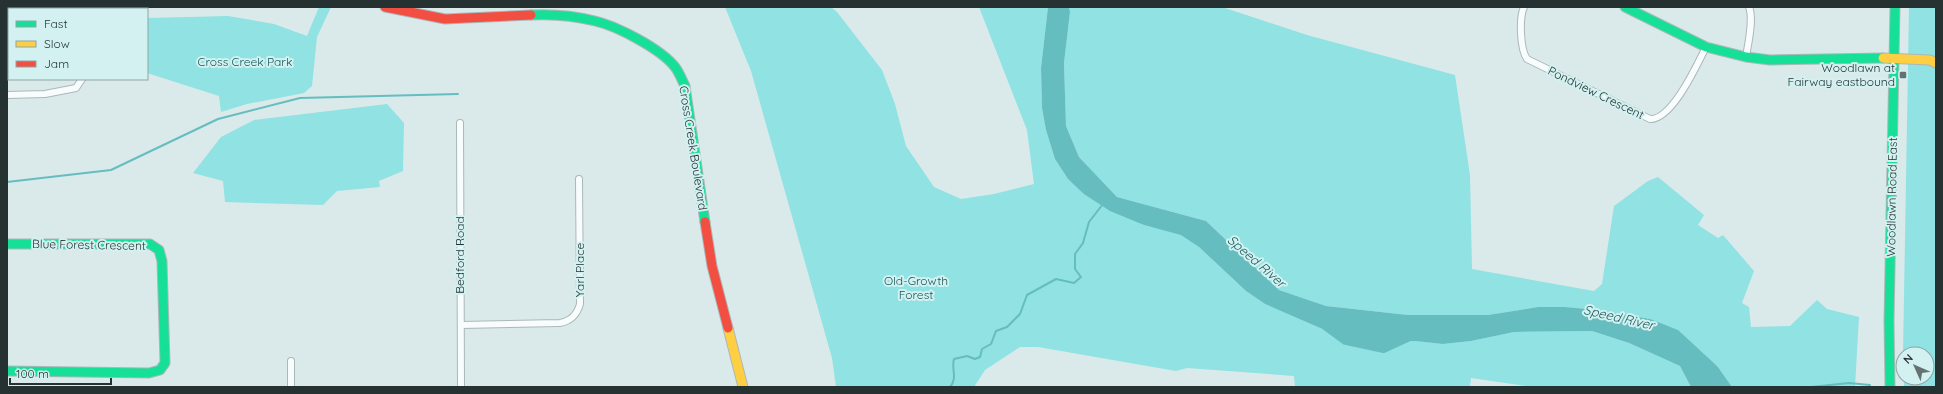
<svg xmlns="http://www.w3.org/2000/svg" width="1943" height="394" font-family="Quicksand,sans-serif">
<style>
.green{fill:#90e2e3}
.water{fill:#65bdbf}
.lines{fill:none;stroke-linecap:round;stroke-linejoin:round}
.stream{stroke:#65bdbf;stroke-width:2}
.river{stroke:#65bdbf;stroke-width:12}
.street-casing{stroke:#abb8b8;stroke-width:8}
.fast-casing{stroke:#abb8b8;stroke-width:11}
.slow-casing{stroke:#abb8b8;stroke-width:11}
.jam-casing{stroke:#abb8b8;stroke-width:11}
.street{stroke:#f9fcfc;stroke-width:6}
.fast{stroke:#16e098;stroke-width:9}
.slow{stroke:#ffcf43;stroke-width:9}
.jam{stroke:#f24e42;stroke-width:9}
.poi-dot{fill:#657272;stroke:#d3f1f1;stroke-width:1.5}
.labels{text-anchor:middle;stroke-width:4;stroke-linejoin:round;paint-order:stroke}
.park-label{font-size:12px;fill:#135556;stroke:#d3f1f1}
.poi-label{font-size:12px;fill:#263232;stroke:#d3f1f1;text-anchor:end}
.street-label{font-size:12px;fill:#263232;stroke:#d3f1f1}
.water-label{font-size:13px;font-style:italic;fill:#1d5c5d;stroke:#d3f1f1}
</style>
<rect width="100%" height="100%" fill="#daeaea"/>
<!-- green -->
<path class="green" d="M319,7H331L317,37L312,86L304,93L247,104L221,112L219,96L147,73V18L228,16L274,24L307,36Z
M725,7H831L837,12L882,70L895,104L906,146L934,187L961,199L994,194L1034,184L1027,130L979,7H1048L1041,68L1042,108L1046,130L1055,159L1068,179L1144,225L1181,234L1199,247L1246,291L1265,304L1320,328L1368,343L1415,341L1443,344L1471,341L1514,332L1592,331L1629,343L1680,366L1691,387H1533L1471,378L1470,387H1295L1294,376L1187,368L1176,371L1038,347H1020L985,370L974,387H836L832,358L751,71Z
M1069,7H1222L1307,35L1455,75L1470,175L1472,269L1594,291L1602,284L1614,206L1648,181L1658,177L1704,215L1698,225L1718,238L1723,235L1754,271L1742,303L1749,307L1751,327L1790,326L1817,300L1827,309L1859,317L1855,387H1732L1718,367L1650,319L1598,310L1565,307H1538L1488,315H1408L1326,306L1279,290L1206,221L1117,197L1079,157L1066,126L1064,63L1070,12Z
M1909,7H1936V387H1904V378H1927V354H1903Z
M387,104L404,123L403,171L379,181L380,187L337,191L323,205L225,202L223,181L193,173L221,137L254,120Z"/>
<!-- water -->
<path class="water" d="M1048,7H1069L1070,12L1064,63L1066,126L1079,157L1117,197L1206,221L1279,290L1326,306L1408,315H1488L1538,307H1565L1598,310L1650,319L1678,330L1718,367L1732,387H1691L1680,366L1629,343L1592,331L1514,332L1471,341L1443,344L1415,341L1368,343L1320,328L1265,304L1246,291L1199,247L1181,235L1144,225L1110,211L1084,194L1068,179L1055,159L1046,130L1042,108L1041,68Z"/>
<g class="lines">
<!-- stream -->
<path class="stream" d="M7,182L111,170L218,119L300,98L458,94
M950,387C958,378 951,369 954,359L967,356L975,359L980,357L982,349L991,344L996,331L1007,327L1020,314L1027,295L1056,279L1074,283L1081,277L1075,269V254L1083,243L1089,222L1103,204
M1811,387L1849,383L1870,385"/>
<!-- river -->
<path class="river" d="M1327,325L1346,339L1383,347L1407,336"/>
<defs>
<path id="street" d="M1524,7C1519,18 1520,49 1527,59L1650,119C1672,120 1697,65 1706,47
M86,9V7
M1746,57C1748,44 1754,19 1749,7
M7,95L45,94L76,88L82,79
M460,123L461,387
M461,325L560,323C571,321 577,315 580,304L579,179
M291,361V387"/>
<path id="fast" d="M1625,7L1706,47L1746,57L1770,60L1883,58
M531,15C552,14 575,16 595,21C617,26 661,49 675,67C679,72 682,80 685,86L705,222
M7,244H150L159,250L162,261L165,363L160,370L149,373L7,371
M1890,387L1889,321L1895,7"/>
<path id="slow" d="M1883,58L1930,60L1936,63
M728,328L743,387"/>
<path id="jam" d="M385,7L445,19L531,15
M705,222L712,266L728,328"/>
</defs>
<!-- street casing -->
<use href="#street" class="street-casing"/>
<!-- fast casing -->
<use href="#fast" class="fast-casing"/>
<!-- slow casing -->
<use href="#slow" class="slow-casing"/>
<!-- jam casing -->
<use href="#jam" class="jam-casing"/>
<!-- street -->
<use href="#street" class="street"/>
<!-- fast -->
<use href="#fast" class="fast"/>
<!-- slow -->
<use href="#slow" class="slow"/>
<!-- jam -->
<use href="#jam" class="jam"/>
</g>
<!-- markers -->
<rect class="poi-dot" x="1899" y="71" width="8" height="8" rx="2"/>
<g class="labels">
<!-- park labels -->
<g class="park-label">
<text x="245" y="66">Cross Creek Park</text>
<text x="916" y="285">Old-Growth<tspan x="916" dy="14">Forest</tspan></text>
</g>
<!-- poi labels -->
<g class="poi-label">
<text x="1895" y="72">Woodlawn at<tspan x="1895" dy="14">Fairway eastbound</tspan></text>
</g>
<!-- street labels -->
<g class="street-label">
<text transform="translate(1596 93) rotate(26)" y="4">Pondview Crescent</text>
<text transform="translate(693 148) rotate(81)" y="4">Cross Creek Boulevard</text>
<text transform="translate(1892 197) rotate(-89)" y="4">Woodlawn Road East</text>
<text transform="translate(89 245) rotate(1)" y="4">Blue Forest Crescent</text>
<text transform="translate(460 255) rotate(-90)" y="4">Bedford Road</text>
<text transform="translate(580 270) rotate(-90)" y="4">Yarl Place</text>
</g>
<!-- water labels -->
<g class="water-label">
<text transform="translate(1257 261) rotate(41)" y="5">Speed River</text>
<text transform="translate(1619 317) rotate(13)" y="5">Speed River</text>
</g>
</g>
<!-- border -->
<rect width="1943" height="394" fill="none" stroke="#263232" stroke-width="16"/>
<!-- legend -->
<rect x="8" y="8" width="140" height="72" fill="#d3f1f1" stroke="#8ea5a5"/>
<rect x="16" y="21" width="20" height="6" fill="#16e098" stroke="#8ea5a5"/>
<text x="44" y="28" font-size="12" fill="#263232">Fast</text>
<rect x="16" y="41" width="20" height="6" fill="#ffcf43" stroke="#8ea5a5"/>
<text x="44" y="48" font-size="12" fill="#263232">Slow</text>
<rect x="16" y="61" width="20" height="6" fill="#f24e42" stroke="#8ea5a5"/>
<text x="44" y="68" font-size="12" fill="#263232">Jam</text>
<!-- north arrow -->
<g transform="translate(1915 366) rotate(315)"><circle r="19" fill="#d3f1f1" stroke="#8ea5a5"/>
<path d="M0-3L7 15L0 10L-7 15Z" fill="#657272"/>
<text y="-6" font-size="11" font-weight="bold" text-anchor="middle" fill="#263232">N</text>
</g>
<!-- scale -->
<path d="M10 378v6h101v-6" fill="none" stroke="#263232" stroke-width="2"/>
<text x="16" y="378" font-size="12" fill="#263232" stroke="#d3f1f1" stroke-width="3" paint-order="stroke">100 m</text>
</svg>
